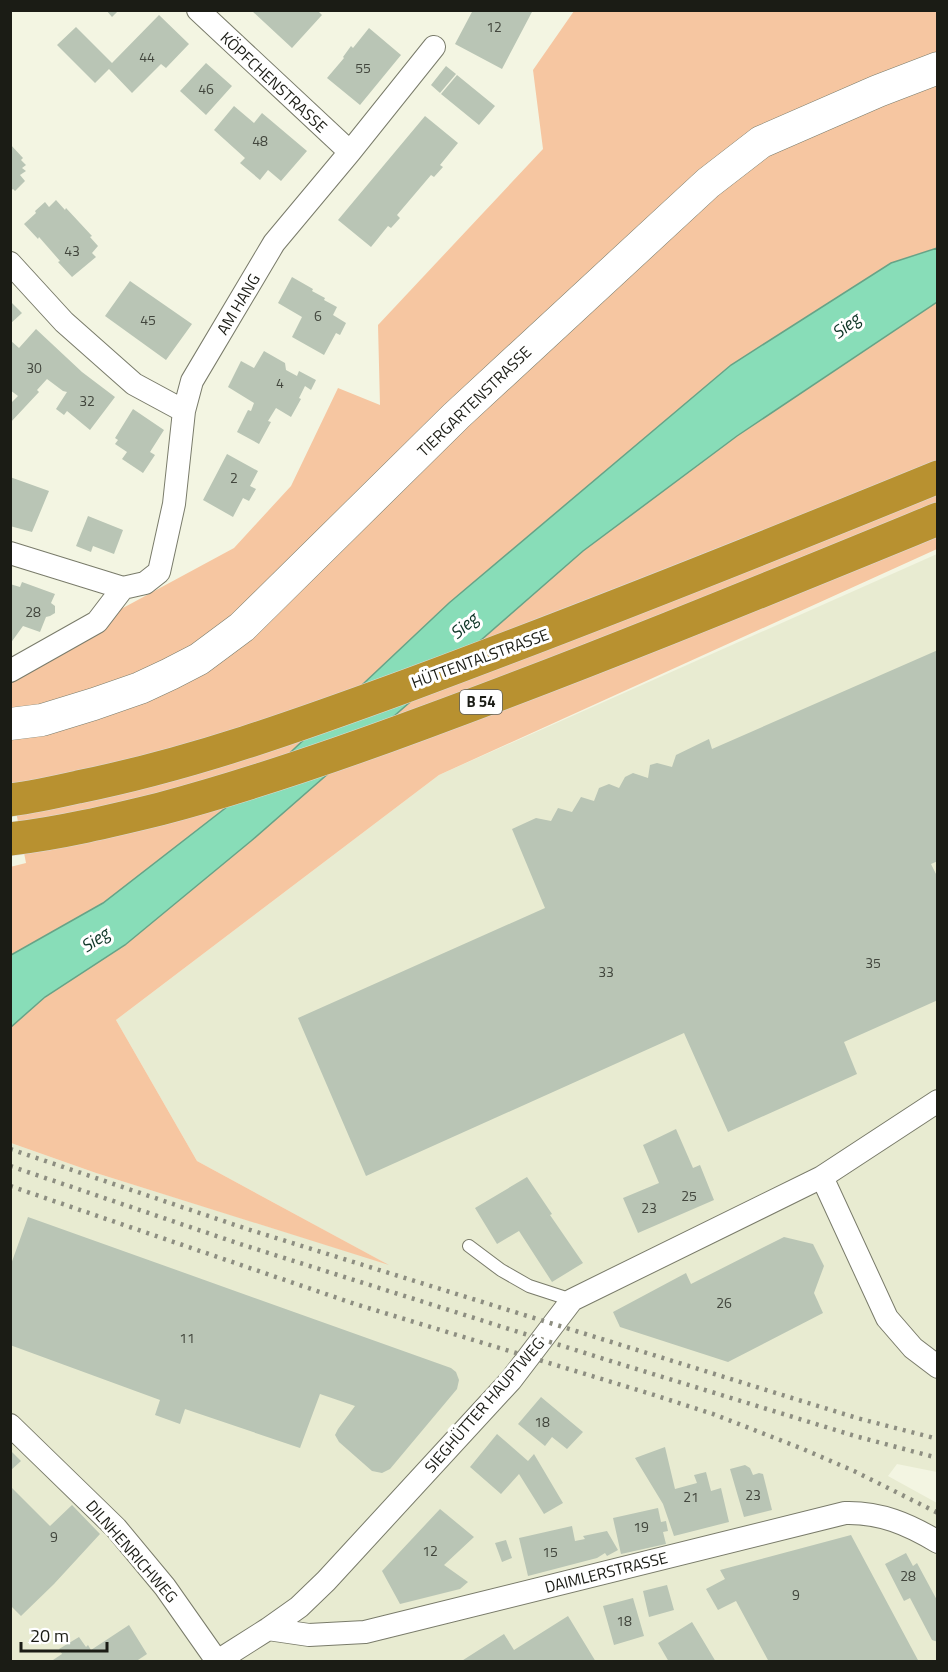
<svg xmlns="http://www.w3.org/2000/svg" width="948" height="1672" font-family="'Titillium Web',sans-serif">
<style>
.built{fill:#e8ebd1}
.green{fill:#f6c6a1}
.water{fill:#88ddb8;stroke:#67a387;stroke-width:1.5}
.building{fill:#b9c5b5}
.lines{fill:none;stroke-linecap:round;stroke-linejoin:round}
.lane-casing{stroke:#797b6a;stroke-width:14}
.street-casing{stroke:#797b6a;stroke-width:24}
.secondary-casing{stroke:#797b6a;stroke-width:33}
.highway-casing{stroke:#dbdbda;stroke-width:34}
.lane{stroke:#fff;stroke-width:12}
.street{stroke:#fff;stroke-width:22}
.secondary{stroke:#fff;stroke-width:32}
.highway{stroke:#b89130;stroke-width:33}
.rail{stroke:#8d8e81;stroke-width:4.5;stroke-dasharray:3 6;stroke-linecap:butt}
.labels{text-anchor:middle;stroke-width:6;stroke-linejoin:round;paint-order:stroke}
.number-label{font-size:14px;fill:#42463d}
.shield{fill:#fff;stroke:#5f605b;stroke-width:1.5}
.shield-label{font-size:15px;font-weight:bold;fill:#1b1c15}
.street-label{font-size:16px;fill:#1b1c15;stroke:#fff}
.water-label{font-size:18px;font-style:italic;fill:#0e3526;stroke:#fff}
</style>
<rect width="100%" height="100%" fill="#f3f5e2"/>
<!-- built -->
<path class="built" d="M937,554V1472L897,1464L888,1476L937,1503V1661L11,1662V1143L96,1173L385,1263L197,1161L116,1020L439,775Z"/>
<!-- green -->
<path class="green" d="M574,11H937V248L891,263L731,365L449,603L259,782L103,903L11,955L10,867L26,863L11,786V671L97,622L234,548L291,486L338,388L380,405L378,325L543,149L533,70Z
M937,302V549L439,775L116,1020L197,1161L389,1265L96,1173L11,1143V1027L45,997L125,945L251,841L583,551L737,436Z"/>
<!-- water -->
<path class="water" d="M937,248V302L737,436L583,551L251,841L125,945L45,997L11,1027V955L103,903L259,782L449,603L731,365L891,263Z"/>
<!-- building -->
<path class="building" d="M106,10H119L112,17Z
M251,10H317L322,15L292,48Z
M473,10H533L502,69L455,44Z
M159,15L189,44L166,68L161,64L132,93L109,69L95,83L57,45L76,27L112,63Z
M369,28L401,55L360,105L327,78L344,58L343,57L351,46L353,48Z
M206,63L232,86L206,115L180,91Z
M446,66L456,74L440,93L431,85Z
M457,75L495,106L479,125L441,94Z
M234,106L254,123L262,113L307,151L281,181L268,170L260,180L240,163L245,158L214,130Z
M425,116L458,143L440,165L443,167L434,177L431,175L397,215L400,218L391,228L388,226L371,247L338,220Z
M10,144L23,158L21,160L26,165L22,168L26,171L20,175L25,181L15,191L13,189L10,191Z
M56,200L65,210L66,208L92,236L90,237L98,246L92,253L96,257L72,277L58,262L60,261L39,237L38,239L24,224L36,213L35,211L45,202L49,207Z
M292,277L313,289L312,291L325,298L324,300L337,307L333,315L346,323L340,335L336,333L324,355L292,337L302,317L278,303Z
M130,281L192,324L166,360L105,316Z
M10,301L22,313L10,324Z
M36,329L82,372L115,397L90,430L67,411L64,415L56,409L67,392L63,391L47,379L37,390L39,392L10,423V404L18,396L10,390V340L19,348Z
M264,351L285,363L286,370L297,376L299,371L316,380L311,390L305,386L299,398L301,399L291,417L276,408L268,421L271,422L259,444L237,432L248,410L251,411L254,403L228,387L241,361L254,368Z
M133,409L164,430L150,452L155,455L143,473L122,459L127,452L115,444L118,440L115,438Z
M227,454L258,471L250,486L256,489L249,501L243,498L233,517L203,500Z
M10,477L49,491L32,532L10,526Z
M88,516L123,530L114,554L93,546L91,552L76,546Z
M22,582L55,594L51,603L55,606V613L50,616L46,617L40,632L23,626L10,644V584L20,587Z
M938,650V861L931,864L938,878V1000L844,1042L857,1074L728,1132L684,1033L366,1176L298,1018L545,908L512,829L536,818L551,821L558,808L572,812L581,797L594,801L599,788L609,784L619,788L625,777L633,773L648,778L650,765L657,763L672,767L676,755L709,739L712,749Z
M676,1129L693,1168L700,1165L714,1200L638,1233L623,1198L659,1183L643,1145Z
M527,1177L552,1214L550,1215L583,1263L552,1282L519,1231L497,1244L475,1208Z
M28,1217L451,1368L456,1372L459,1380L457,1389L390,1469L382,1473L372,1471L339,1442L335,1435L338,1429L355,1406L320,1394L300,1448L185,1409L180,1424L155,1415L160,1400L10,1345V1267Z
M784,1237L813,1244L824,1266L814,1293L823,1313L728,1362L620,1327L613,1312L686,1273L691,1284Z
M541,1397L583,1432L567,1449L552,1437L545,1446L518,1424Z
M497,1434L528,1461L534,1454L563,1503L544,1514L519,1474L501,1494L470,1467Z
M665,1447L675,1489L697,1483L694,1475L706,1472L711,1491L721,1488L729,1522L674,1536L663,1504L635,1458Z
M10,1450L21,1461L10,1471Z
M745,1465L750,1468L753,1475L759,1473L763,1474L772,1510L744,1517L730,1469Z
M10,1486L50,1526L72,1505L100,1534L54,1584L21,1616L10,1605Z
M658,1508L661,1522L666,1521L668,1531L663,1532L666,1544L621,1554L613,1518Z
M440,1509L474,1537L444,1565L468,1582L460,1589L400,1604L382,1571Z
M572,1526L575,1541L585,1539L583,1536L607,1531L618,1550L607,1556L605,1553L597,1558L528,1576L519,1538Z
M851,1535L919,1662H769L736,1601L718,1610L706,1589L725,1579L720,1570Z
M506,1540L512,1558L502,1562L495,1543Z
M906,1553L913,1566L917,1563L938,1602V1642L932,1640L910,1598L904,1601L885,1564Z
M667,1585L674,1610L649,1617L643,1591Z
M633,1598L644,1636L614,1645L603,1606Z
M568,1616L596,1662H460L504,1634L514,1650Z
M692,1622L716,1662H669L658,1643Z
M129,1625L147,1654L135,1662H50L62,1654L59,1649L79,1637L86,1647L88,1645L91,1650Z"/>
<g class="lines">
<defs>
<path id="lane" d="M469,1246L501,1270L529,1286L572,1300"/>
<path id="street" d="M198,10L350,152
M10,263L64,322L134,384L184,411
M10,553L123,588
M123,588L145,583L159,572L174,504L184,411L192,381L274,243L350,152L434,47
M10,671L97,622L123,588
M822,1177L887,1318L913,1348L938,1367
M10,1425L116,1528L165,1587L217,1661
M268,1629L309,1635L365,1632L845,1513C880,1512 908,1524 938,1542
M216,1662L268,1629L299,1607L326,1581L511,1380L572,1300L822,1177L938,1101"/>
<path id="secondary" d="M10,724L42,720L94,704L140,688L170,674L199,659L242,627L456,416L708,183L761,142L878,91L938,68"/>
<path id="highway" d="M10,800C33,797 56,792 78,787C192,764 300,725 409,685C586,619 762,549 938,477
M10,839C61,833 111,821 160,809C250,785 337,755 423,723C597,659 767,589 938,519"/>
</defs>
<!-- lane casing -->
<use href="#lane" class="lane-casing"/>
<!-- street casing -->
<use href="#street" class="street-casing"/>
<!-- secondary casing -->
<use href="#secondary" class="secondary-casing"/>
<!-- highway casing -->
<use href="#highway" class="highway-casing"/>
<!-- lane -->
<use href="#lane" class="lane"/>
<!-- street -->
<use href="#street" class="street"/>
<!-- secondary -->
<use href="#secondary" class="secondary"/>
<!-- highway -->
<use href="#highway" class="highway"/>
<!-- rail -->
<path class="rail" d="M10,1149L247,1229L792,1398L857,1418L938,1439
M10,1166L240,1244L604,1359L855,1436L938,1458
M10,1186L355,1304L651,1394L713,1414L803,1449L854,1471L938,1513"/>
</g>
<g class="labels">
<!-- number labels -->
<g class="number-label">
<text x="494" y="32">12</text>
<text x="147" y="62">44</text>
<text x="363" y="73">55</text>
<text x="206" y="94">46</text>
<text x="260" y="146">48</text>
<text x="72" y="256">43</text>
<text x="318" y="321">6</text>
<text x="148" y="325">45</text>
<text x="34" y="373">30</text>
<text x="280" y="388">4</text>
<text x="87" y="406">32</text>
<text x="234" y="483">2</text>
<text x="33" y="617">28</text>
<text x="873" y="968">35</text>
<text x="606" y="977">33</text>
<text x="689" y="1201">25</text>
<text x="649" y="1213">23</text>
<text x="724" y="1308">26</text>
<text x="187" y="1343">11</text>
<text x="542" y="1427">18</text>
<text x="753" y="1500">23</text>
<text x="691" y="1502">21</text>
<text x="641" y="1532">19</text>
<text x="54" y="1542">9</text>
<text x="430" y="1556">12</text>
<text x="550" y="1557">15</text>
<text x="908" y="1581">28</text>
<text x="796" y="1600">9</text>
<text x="624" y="1626">18</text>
</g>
<!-- shield labels -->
<rect class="shield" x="460" y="690" width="42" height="24" rx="4.5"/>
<g class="shield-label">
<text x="481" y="707">B 54</text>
</g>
<!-- street labels -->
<g class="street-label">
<text transform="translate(274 82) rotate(43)" y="6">KÖPFCHENSTRASSE</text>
<text transform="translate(238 304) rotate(-59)" y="6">AM HANG</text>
<text transform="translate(474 401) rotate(-44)" y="6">TIERGARTENSTRASSE</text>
<text transform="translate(480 658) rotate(-20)" y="6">HÜTTENTALSTRASSE</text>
<text transform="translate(484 1405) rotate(-49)" y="6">SIEGHÜTTER HAUPTWEG</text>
<text transform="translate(132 1551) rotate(49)" y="6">DILNHENRICHWEG</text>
<text transform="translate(606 1572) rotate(-14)" y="6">DAIMLERSTRASSE</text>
</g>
<!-- water labels -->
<g class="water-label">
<text transform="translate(846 326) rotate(-38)" y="6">Sieg</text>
<text transform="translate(464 626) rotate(-41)" y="6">Sieg</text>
<text transform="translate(95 940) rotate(-34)" y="6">Sieg</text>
</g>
</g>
<!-- border -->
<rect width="948" height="1672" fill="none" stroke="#1b1c15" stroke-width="24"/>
<!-- scale -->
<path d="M21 1642v9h86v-9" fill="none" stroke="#1b1c15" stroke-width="3"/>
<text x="30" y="1642" font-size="18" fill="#1b1c15" stroke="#ffffff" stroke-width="4.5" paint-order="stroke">20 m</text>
</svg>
